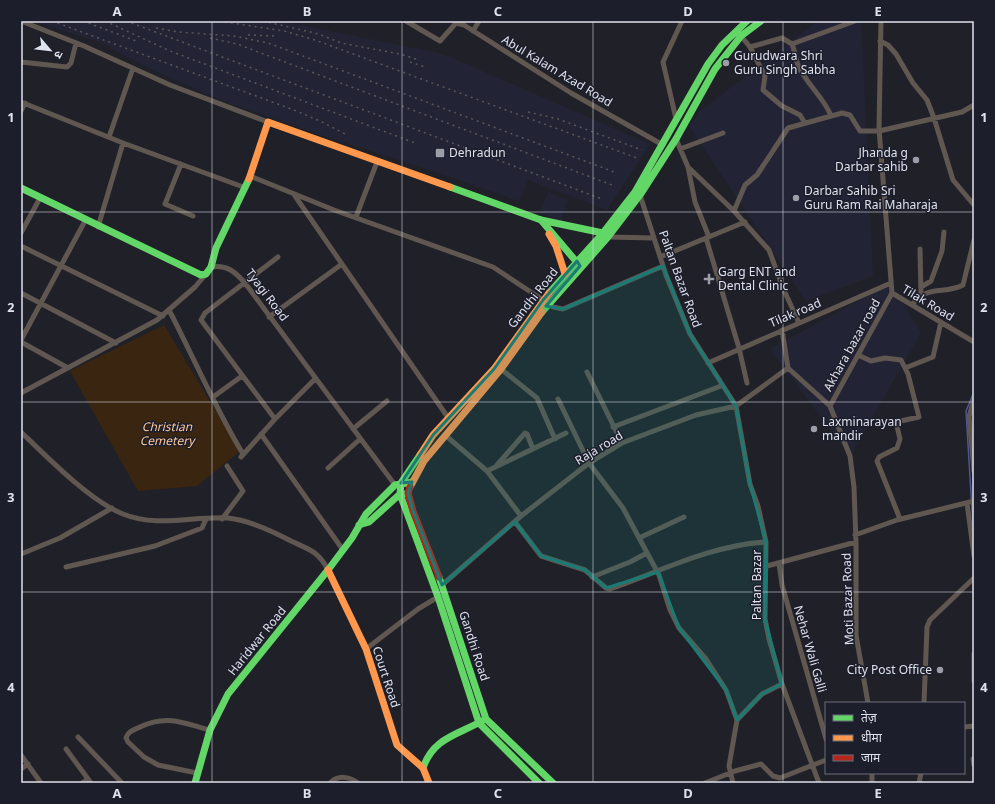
<svg xmlns="http://www.w3.org/2000/svg" width="995" height="804" font-family="Georgia,'Noto Sans Devanagari',serif">
<style>
.built{fill:#222436}
.green{fill:#3a2510}
.lines{fill:none;stroke-linecap:round;stroke-linejoin:round}
.stream{stroke:#4e5599;stroke-width:1.5}
.street{stroke:#605751;stroke-width:5}
.fast{stroke:#63d668;stroke-width:7}
.slow{stroke:#ff974d;stroke-width:7}
.jam{stroke:#b3261e;stroke-width:7}
.rail{stroke:#5b5757;stroke-width:1.5;stroke-dasharray:2 4;stroke-linecap:butt}
.marked{fill:#197b74;fill-opacity:0.2;stroke:#197b74;stroke-width:3;stroke-linejoin:round}
.grid{fill:none;stroke:#dfe1eb;stroke-width:1;stroke-opacity:0.55}
.poi-dot{fill:#9c9ea7;stroke:#1c1e2c;stroke-width:1.5}
.labels{text-anchor:middle;stroke-width:3;stroke-linejoin:round;paint-order:stroke}
.poi-label{font-size:12px;fill:#dfe1eb;stroke:#1c1e2c;text-anchor:start}
.street-label{font-size:12px;fill:#dfe1eb;stroke:#1c1e2c}
.park-label{font-size:12px;font-style:italic;fill:#fec997;stroke:#1c1e2c}
.neatline{fill:none;stroke:#dfe1eb;stroke-width:1.5}
.grid-label{font-size:13px;text-anchor:middle;font-weight:bold;fill:#dfe1eb}
</style>
<rect width="100%" height="100%" fill="#202128"/>
<!-- built -->
<path class="built" d="M32,21H280L443,54L650,144L607,210L528,180L519,201L407,162L317,134L226,102L144,66L100,42Z
M818,21H861L873,276L806,301L689,126L699,112Z
M548,192L568,200L560,221L540,213Z
M891,283L921,333L850,456L770,349Z"/>
<!-- green -->
<path class="green" d="M164,325L240,451L197,486L138,491L70,371Z"/>
<g class="lines">
<!-- stream -->
<path class="stream" d="M973,527L966,411L974,392"/>
<!-- street -->
<path class="street" d="M21,21L84,46L170,85L268,122
M406,21L440,41L456,23L464,25L571,93L663,145
M881,21L879,129L892,293
M473,31L479,21
M741,36L750,47L782,38L792,44L855,21
M880,41L888,45L896,54L913,83L927,100L934,118L953,180L974,205
M792,44C795,51 795,58 798,65C806,84 824,97 831,116
M750,47L765,76L763,90L782,106L800,115L805,123
M21,62L67,67L71,63L76,43
M21,102L123,143L246,188
M21,111L25,103
M676,119L663,62L682,21
M109,137L133,68
M676,139L688,167L734,211L745,185L757,175L788,128L842,113L850,115L860,131H879L962,112L974,105
M680,149L723,133
M181,164L165,204L193,216
M688,167L695,202L709,237
M250,176L334,210L493,267L543,300
M640,195L666,275L690,334L736,406L750,484L758,506L766,542L765,619L769,639L782,684L819,783
M295,196L449,419
M734,211L769,250L783,288L799,323
M356,217L377,162
M98,227L123,143
M21,233L40,198
M608,237L654,238
M706,238L739,348L747,383
M21,246L163,316
M920,249L921,295
M660,257L745,222
M211,267C227,264 235,272 245,283L395,485
M921,287L931,281L942,251L944,232
M21,293L116,343
M892,293L974,342
M548,303L553,307L563,309L663,266
M912,305C927,284 944,295 963,285L974,240
M169,310C194,358 215,408 243,454
M269,317L342,264
M782,330L788,368L830,406L850,456L854,487L856,542V635L868,703
M21,340L85,221
M21,342L68,368
M858,355L871,361L885,358L901,360L908,374L919,417L896,422L900,439L897,448L879,457L877,461L900,519
M708,363L891,283
M905,368L933,357L941,322
M501,369L537,398L555,439
M587,372L622,443
M21,393L157,320L195,287L206,274
M213,397L242,376
M558,399L589,463L623,508L659,575L670,610L679,628L706,659L726,690L737,720
M974,399L969,417L974,471
M830,406L892,293
M275,419L201,320L205,313L278,257
M613,427L721,386
M353,429L387,401
M21,432C47,457 90,501 123,514C157,528 193,516 228,518C248,520 274,532 291,541C310,550 318,551 328,570
M261,434L343,550
M445,435L487,471L521,516
M241,457L275,419L315,379
M497,465L525,433L527,434L533,449
M328,468L360,439
M487,471L566,433
M967,503L974,556
M222,519L243,491L227,466
M515,522L541,556L585,570L606,588L610,589C661,571 712,545 766,542
M855,535L897,520L974,501
M639,538L684,517
M21,554L60,538L112,508
M779,563L782,585L826,739
M767,566L856,542
M66,567L155,546L202,528L206,519
M592,577L630,562L647,553
M442,585L521,516L589,463L622,443L696,415L736,406L788,368
M366,649L418,609L438,597
M974,654V681
M924,703L927,627L930,620L974,578
M964,727L974,726
M78,737L122,783
M66,749L91,783
M21,755L41,783
M973,759L974,765
M21,769L28,764
M197,773L158,765L144,757L128,742L126,738C128,731 134,730 140,727C167,714 183,723 210,730
M82,783L88,779
M330,783C338,775 349,776 358,783
M705,783L735,771L761,764L773,776L780,778L826,760
M733,783L729,766L737,720L762,694L782,684
M872,783V773
M919,783L921,773"/>
<!-- fast -->
<path class="fast" d="M450,187L541,220L603,233
M21,188L201,275L206,274L211,267L216,248L249,179
M541,220L580,266
M549,293L603,233L635,192L708,64L722,45L747,21
M542,312L608,237L640,195L676,139L715,69L741,36L761,21
M420,455L401,483L400,494L438,597L479,723L539,783
M359,525L369,522L400,494H404
M439,577L486,719L553,783
M423,768C433,738 457,735 482,721
M195,783L210,730L228,694L328,570L352,538L366,514L395,485L412,482"/>
<!-- slow -->
<path class="slow" d="M249,179L268,122L450,187
M549,234L556,246L565,274
M420,455L433,435L494,369L549,293
M410,487L424,461L501,369L542,312
M328,570L366,649L397,745L423,768L429,783"/>
<!-- jam -->
<path class="jam" d="M410,487L408,493L413,511L439,577"/>
<!-- rail -->
<path class="rail" d="M52,21L294,110L322,122L345,134
M83,21L136,41
M105,21L170,51L415,143
M126,21L602,199
M219,21L284,31L315,40L637,158
M263,21L319,34L341,43L400,54L419,60
M156,28L178,32L234,36L268,43L617,173
M248,35L276,36
M210,38L237,44L612,185
M410,62L425,67
M528,112L558,119L642,150"/>
</g>
<!-- marked area -->
<path class="marked" d="M577,261L580,266L546,306L563,309L663,266L690,334L736,406L750,484L766,542L765,619L782,684L762,694L737,720L726,690L679,628L658,572L606,588L585,570L541,556L515,522L442,585L413,511L408,493L412,482L401,483L433,435L494,369L543,300Z"/>
<!-- grid -->
<path class="grid" d="M212,21V783M402,21V783M593,21V783M783,21V783M21,212H974M21,402H974M21,592H974"/>
<!-- markers -->
<g class="poi-dot">
<circle cx="726" cy="63" r="4"/>
<rect x="435" y="148" width="10" height="10" rx="2"/>
<circle cx="916" cy="160" r="4"/>
<circle cx="796" cy="198" r="4"/>
<path d="M707 273h4v4h4v4h-4v4h-4v-4h-4v-4h4z"/>
<circle cx="814" cy="429" r="4"/>
<circle cx="940" cy="670" r="4"/>
</g>
<g class="labels">
<!-- poi labels -->
<g class="poi-label">
<text x="734" y="60">Gurudwara Shri<tspan x="734" dy="14">Guru Singh Sabha</tspan></text>
<text x="449" y="157">Dehradun</text>
<text x="908" y="157" text-anchor="end">Jhanda g<tspan x="908" dy="14">Darbar sahib</tspan></text>
<text x="804" y="195">Darbar Sahib Sri<tspan x="804" dy="14">Guru Ram Rai Maharaja</tspan></text>
<text x="718" y="276">Garg ENT and<tspan x="718" dy="14">Dental Clinic</tspan></text>
<text x="822" y="426">Laxminarayan<tspan x="822" dy="14">mandir</tspan></text>
<text x="932" y="674" text-anchor="end">City Post Office</text>
</g>
<!-- street labels -->
<g class="street-label">
<text transform="translate(557 71) rotate(31)" y="4">Abul Kalam Azad Road</text>
<text transform="translate(680 279) rotate(70)" y="4">Paltan Bazar Road</text>
<text transform="translate(267 295) rotate(53)" y="4">Tyagi Road</text>
<text transform="translate(533 298) rotate(-52)" y="4">Gandhi Road</text>
<text transform="translate(928 303) rotate(31)" y="4">Tilak Road</text>
<text transform="translate(795 313) rotate(-23)" y="4">Tilak road</text>
<text transform="translate(852 345) rotate(-61)" y="4">Akhara bazar road</text>
<text transform="translate(599 448) rotate(-31)" y="4">Raja road</text>
<text transform="translate(757 585) rotate(-90)" y="4">Paltan Bazar</text>
<text transform="translate(848 599) rotate(-92)" y="4">Moti Bazar Road</text>
<text transform="translate(257 641) rotate(-51)" y="4">Haridwar Road</text>
<text transform="translate(474 646) rotate(72)" y="4">Gandhi Road</text>
<text transform="translate(810 649) rotate(74)" y="4">Nehar Wali Galli</text>
<text transform="translate(386 677) rotate(72)" y="4">Court Road</text>
</g>
<!-- park labels -->
<g class="park-label">
<text x="167" y="431">Christian<tspan x="167" dy="14">Cemetery</tspan></text>
</g>
</g>
<!-- border -->
<rect width="995" height="804" fill="none" stroke="#1c1e2c" stroke-width="44"/>
<!-- legend -->
<rect x="825" y="702" width="140" height="72" fill="#1c1e2c" stroke="#6a6c78"/>
<rect x="833" y="715" width="20" height="6" fill="#63d668" stroke="#6a6c78"/>
<text x="861" y="722" font-size="12" fill="#dfe1eb">तेज़</text>
<rect x="833" y="735" width="20" height="6" fill="#ff974d" stroke="#6a6c78"/>
<text x="861" y="742" font-size="12" fill="#dfe1eb">धीमा</text>
<rect x="833" y="755" width="20" height="6" fill="#b3261e" stroke="#6a6c78"/>
<text x="861" y="762" font-size="12" fill="#dfe1eb">जाम</text>
<!-- north arrow -->
<g transform="translate(50 50) rotate(118)" stroke="#1c1e2c" stroke-width="3" paint-order="stroke">
<path d="M0-3L7 15L0 10L-7 15Z" fill="#dfe1eb"/>
<text y="-6" font-size="11" font-weight="bold" text-anchor="middle" fill="#dfe1eb">उ</text>
</g>
<rect x="22" y="22" width="951" height="760" class="neatline"/>
<g class="grid-label">
<text x="117" y="16">A</text>
<text x="307" y="16">B</text>
<text x="498" y="16">C</text>
<text x="688" y="16">D</text>
<text x="878" y="16">E</text>
<text x="11" y="122">1</text>
<text x="984" y="122">1</text>
<text x="11" y="312">2</text>
<text x="984" y="312">2</text>
<text x="11" y="502">3</text>
<text x="984" y="502">3</text>
<text x="11" y="692">4</text>
<text x="984" y="692">4</text>
<text x="117" y="798">A</text>
<text x="307" y="798">B</text>
<text x="498" y="798">C</text>
<text x="688" y="798">D</text>
<text x="878" y="798">E</text>
</g>
</svg>
